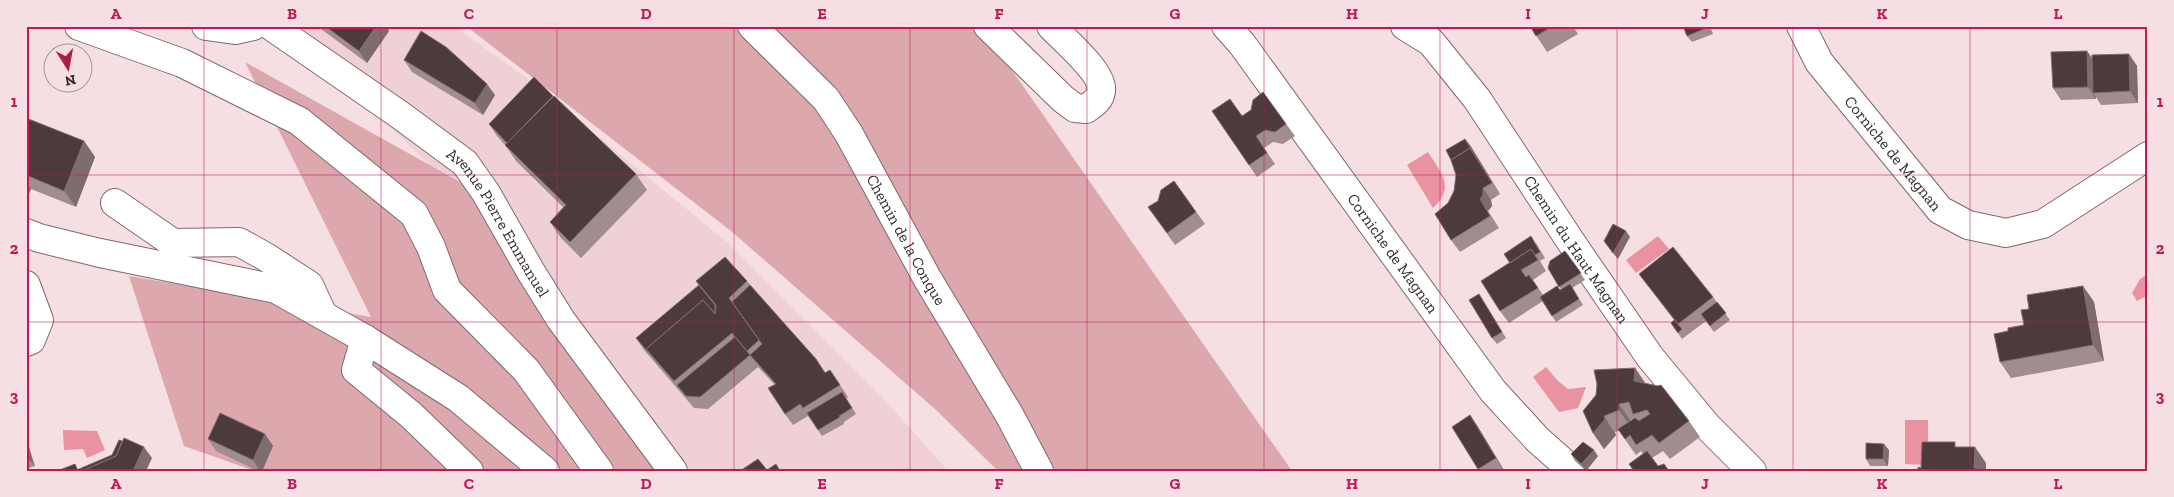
<svg xmlns="http://www.w3.org/2000/svg" width="2174" height="497" font-family="'Zilla Slab',serif">
<style>
.built{fill:#efd0d4}
.green{fill:#dda7ae}
.water{fill:#e992a1}
.lines{fill:none;stroke-linecap:round;stroke-linejoin:round}
.minor-casing{stroke:#7e6a6d;stroke-width:30}
.minor{stroke:#fff;stroke-width:28}
.wall{fill:#a18c8f}
.shaded-wall{fill:#7f6c6e}
.building{fill:#4c3a3c;stroke:#7f6c6e}
.grid{fill:none;stroke:#c2185b;stroke-width:1;stroke-opacity:0.55}
.labels{text-anchor:middle;stroke-width:5;stroke-linejoin:round;paint-order:stroke}
.street-label{font-size:16px;fill:#342b2c;stroke:#f6dfe2}
.neatline{fill:none;stroke:#c2185b;stroke-width:2}
.grid-label{font-size:16px;text-anchor:middle;font-weight:bold;fill:#c2185b}
</style>
<rect width="100%" height="100%" fill="#f6dfe2"/>
<!-- built -->
<path class="built" d="M302,26H454L528,79L728,243L884,399L948,471H666L550,286L298,34Z"/>
<!-- green -->
<path class="green" d="M466,26H981L1292,471H998L935,409L731,231Z
M245,62L469,187L659,471H255L184,446L129,276L371,317Z"/>
<!-- water -->
<path class="water" d="M1428,152C1441,173 1456,187 1433,208L1407,165Z
M1658,236L1669,249L1636,273L1626,260Z
M2148,274V295L2137,301L2132,293L2140,279Z
M1546,367L1558,381L1568,389L1586,387L1578,408L1559,412L1533,377Z
M1905,420H1928V465L1905,464Z
M63,430L97,431L105,450L87,458L83,449L64,450Z"/>
<g class="lines">
<defs>
<g id="minor">
<path d="M79,26L182,63L299,121L414,214L431,247L447,290L526,370L599,471"/>
<path d="M206,26L235,30L253,26"/>
<path id="s1" d="M271,26L400,115L465,163L486,193L531,272L561,320L673,471"/>
<path id="s2" d="M752,26L826,99L849,134L927,278L1010,416L1039,471"/>
<path d="M988,26L1063,99L1075,108L1086,109C1093,104 1100,100 1101,91C1104,73 1063,39 1051,26"/>
<path id="s3" d="M1226,26L1242,44L1493,391L1538,440L1573,471"/>
<path id="s4" d="M1405,26L1431,42L1477,99L1573,245L1650,357L1707,426L1752,471"/>
<path id="s5" d="M1801,26L1819,62L1940,210L1968,225L2006,233L2043,224L2148,156"/>
<path d="M115,203L173,243L239,242L266,257L309,285L323,315"/>
<path d="M26,233L39,238L100,253L276,289L365,339L458,398L545,471"/>
<path d="M26,285L39,320L31,340L26,342"/>
<path d="M365,339L356,370L411,415L469,471"/>
</g>
</defs>
<!-- minor casing -->
<use href="#minor" class="minor-casing"/>
<!-- minor -->
<use href="#minor" class="minor"/>
</g>
<!-- wall -->
<path class="wall" d="M317,26H386L389,31L367,63Z
M1530,26H1573L1578,34L1547,52Z
M1710,26L1713,34L1692,42L1687,36Z
M2087,51L2092,58L2129,54L2137,66L2138,103L2101,105L2096,97V99L2061,100L2053,88Z
M404,60L495,95L483,115L412,72Z
M1263,92L1295,136L1283,144L1273,142L1264,148L1275,164L1257,177L1212,111L1242,116L1251,110Z
M553,96L636,174L647,190L581,258L561,238L550,222L563,207L516,161L505,145L497,136L489,124Z
M26,118L84,141L95,157L76,207L31,189L26,200Z
M1470,145L1500,194L1491,200L1492,206L1488,211L1499,228L1460,252L1451,240L1448,203L1454,191L1456,175Z
M1174,181L1205,224L1175,245L1148,207L1158,201Z
M1536,243L1545,258L1540,261L1546,271L1533,280L1543,295L1561,289L1548,268L1565,251L1585,280L1572,288L1583,305L1556,322L1543,301L1509,323L1500,311L1510,263Z
M1639,274L1713,297L1730,320L1714,332L1706,321L1682,339L1671,323L1674,320Z
M747,281L826,373L838,382L848,397L846,398L856,414L844,422V424L822,436L808,416L793,425L785,414L774,384L758,367L708,409L694,408L644,350L636,338Z
M2083,286L2094,302L2104,361L2011,378L2000,362L2008,331L2024,325L2029,309Z
M1479,294L1506,338L1497,344L1492,338Z
M1635,368L1645,384L1689,421L1700,437L1670,459L1663,451L1652,458L1658,466L1669,471H1634L1643,454L1641,451L1636,455L1619,431L1615,432L1616,435L1604,449L1593,433Z
M1470,415L1478,427L1504,470L1503,471H1479L1452,427Z
M265,434L273,446L262,471H258L216,451L208,439Z
M26,437L35,466L26,469Z
M1889,450L1888,466H1870L1866,459Z
M1571,454L1598,456L1586,471L1575,461Z"/>
<!-- shaded-wall -->
<path class="shaded-wall" d="M376,26H386L389,31L367,63L359,51Z
M2087,51L2095,63L2093,93L2096,97V99L2088,87Z
M2129,54L2137,66L2138,103L2130,91Z
M487,84L495,95L483,115L475,103Z
M1465,139L1470,145L1500,194L1470,148Z
M84,141L95,157L76,207L64,191Z
M26,182L31,189L26,200Z
M1483,188L1491,200L1492,206L1488,211L1499,228L1480,199Z
M1626,231L1630,237L1618,259L1613,253Z
M2083,286L2094,302L2104,361L2093,345Z
M1635,368L1646,384L1634,381Z
M1619,404L1630,420V426L1619,410Z
M1470,415L1478,427L1504,470L1496,458Z
M1604,416L1616,435L1604,449L1593,433Z
M265,434L273,446L262,471H260L253,460Z
M26,437L27,439L32,459L26,450Z
M1884,444L1889,450L1888,466L1883,459Z
M144,447L152,458L146,471H133Z
M1975,447L1986,463V471H1976L1974,468Z
M1594,450L1598,456L1586,471L1581,464Z
M28,453L32,459L35,466L30,460Z"/>
<!-- building -->
<path class="building" d="M325,26H376L359,51Z
M1530,26H1553L1536,36Z
M1683,26H1709V27L1687,36Z
M421,31L446,47L487,84L475,103L404,60Z
M2087,51L2088,87L2053,88L2051,52Z
M2129,54L2130,91L2093,93L2092,55Z
M534,77L553,96L507,143L489,124Z
M1263,92L1286,124L1275,132L1265,130L1256,136L1267,153L1249,165L1212,111L1230,99L1242,116L1251,110L1253,100Z
M554,96L636,174L570,242L550,222L566,205L505,145Z
M26,118L84,141L64,191L26,175Z
M1465,139L1474,154L1470,148L1451,160L1446,150Z
M1470,148L1492,183L1483,188V195L1480,199L1490,216L1451,240L1435,214L1448,203L1454,191L1456,175L1451,160Z
M1174,181L1196,212L1167,233L1148,207L1158,201L1161,190Z
M1613,224L1626,231L1613,253L1604,241Z
M1531,236L1540,252L1535,255L1531,249L1510,263L1504,254Z
M1673,247L1713,297L1678,324L1639,274Z
M1531,249L1538,260L1521,270L1526,277L1529,275L1538,288L1500,311L1481,281Z
M1565,251L1581,273L1559,287L1548,268L1550,261Z
M725,257L747,281L729,298L759,340L747,351L732,333L674,381L646,349L703,300L715,314L716,305L696,281Z
M1570,284L1579,299L1552,316L1540,297L1557,286L1560,290Z
M699,285L715,305V314L703,300L646,349L649,353L636,338Z
M750,285L816,359L825,373L830,370L840,385L803,408L800,404L785,414L768,388L776,384L750,355L762,344L732,302Z
M2083,286L2093,345L2000,362L1994,334L2008,331V328L2024,325L2021,310L2029,309L2027,295Z
M1479,294L1502,332L1492,338L1469,300Z
M1717,302L1726,313L1710,326L1701,314Z
M1674,320L1682,329L1678,333L1671,323Z
M735,337L750,355L700,397L686,396L677,385Z
M1635,368L1634,381L1658,386L1661,385L1689,421L1659,443L1652,435L1636,445L1630,435L1625,439L1618,429L1635,418L1639,421L1650,414L1647,410L1633,414L1629,402L1619,404V410L1604,416L1605,419L1593,433L1583,411L1596,395L1597,384L1594,370Z
M842,392L852,408L839,416L840,417L818,430L807,413Z
M220,413L265,434L253,460L208,439Z
M1470,415L1496,458L1478,469L1452,427Z
M124,438L144,447L133,471H82L116,456Z
M119,440L122,441L116,456L82,471H80L79,469L112,455Z
M1583,442L1594,450L1581,464L1571,454Z
M1922,442H1955V447H1975L1974,468L1983,469V471H1918V467L1921,468Z
M1866,443L1884,444L1883,459H1866Z
M1647,451L1658,466L1664,464L1669,471H1634L1629,464Z
M26,453H28L30,460L26,461Z
M758,459L767,470L776,464L780,471H744L743,469Z
M75,464L78,471H57Z"/>
<!-- grid -->
<path class="grid" d="M204,26V471M381,26V471M557,26V471M734,26V471M910,26V471M1087,26V471M1264,26V471M1440,26V471M1617,26V471M1793,26V471M1970,26V471M26,175H2148M26,322H2148"/>
<g class="labels">
<!-- street labels -->
<g class="street-label">
<text dy="6" stroke="none"><textPath href="#s5" startOffset="158">Corniche de Magnan</textPath></text>
<text dy="6" stroke="none"><textPath href="#s1" startOffset="305">Avenue Pierre Emmanuel</textPath></text>
<text dy="6" stroke="none"><textPath href="#s2" startOffset="266">Chemin de la Conque</textPath></text>
<text dy="6" stroke="none"><textPath href="#s4" startOffset="284">Chemin du Haut Magnan</textPath></text>
<text dy="6" stroke="none"><textPath href="#s3" startOffset="282">Corniche de Magnan</textPath></text>
</g>
</g>
<!-- border -->
<rect width="2174" height="497" fill="none" stroke="#f6dfe2" stroke-width="55"/>
<!-- north arrow -->
<g transform="translate(68 68) rotate(169)"><circle r="24" fill="#f6dfe2" stroke="#a89799"/>
<path d="M0-4L9 19L0 12L-9 19Z" fill="#ae1c4b"/>
<text y="-8" font-size="14" font-weight="bold" text-anchor="middle" fill="#342b2c">N</text>
</g>
<rect x="28" y="28" width="2118" height="442" class="neatline"/>
<g class="grid-label">
<text x="116" y="19">A</text>
<text x="292" y="19">B</text>
<text x="469" y="19">C</text>
<text x="646" y="19">D</text>
<text x="822" y="19">E</text>
<text x="999" y="19">F</text>
<text x="1175" y="19">G</text>
<text x="1352" y="19">H</text>
<text x="1528" y="19">I</text>
<text x="1705" y="19">J</text>
<text x="1882" y="19">K</text>
<text x="2058" y="19">L</text>
<text x="14" y="107">1</text>
<text x="2160" y="107">1</text>
<text x="14" y="254">2</text>
<text x="2160" y="254">2</text>
<text x="14" y="402">3</text>
<text x="2160" y="402">3</text>
<text x="116" y="489">A</text>
<text x="292" y="489">B</text>
<text x="469" y="489">C</text>
<text x="646" y="489">D</text>
<text x="822" y="489">E</text>
<text x="999" y="489">F</text>
<text x="1175" y="489">G</text>
<text x="1352" y="489">H</text>
<text x="1528" y="489">I</text>
<text x="1705" y="489">J</text>
<text x="1882" y="489">K</text>
<text x="2058" y="489">L</text>
</g>
</svg>
